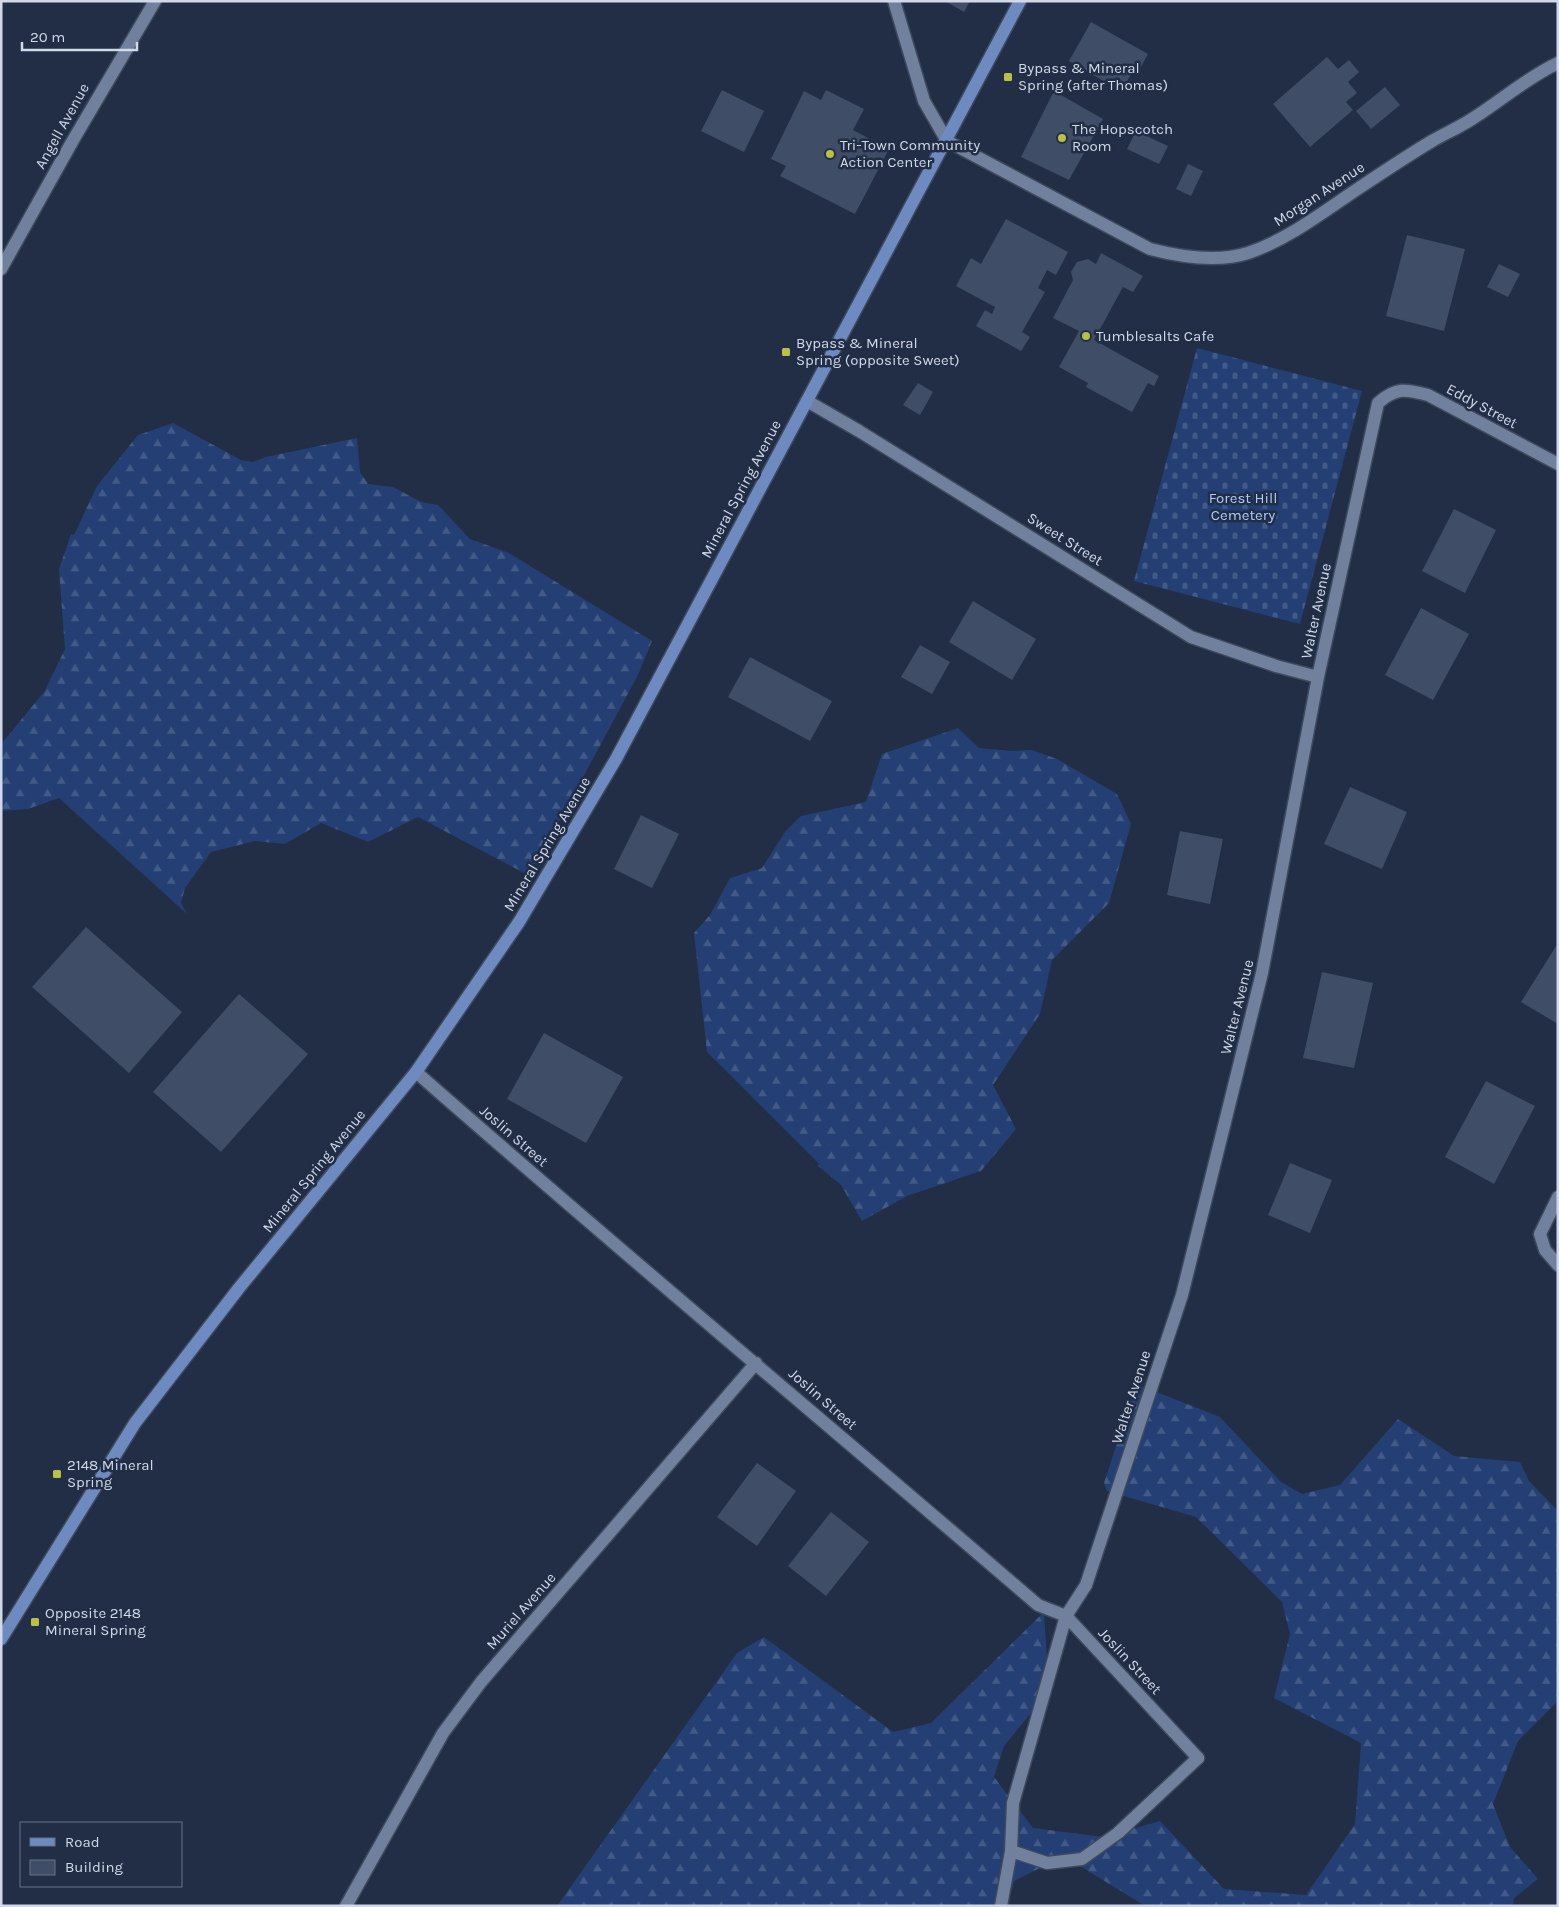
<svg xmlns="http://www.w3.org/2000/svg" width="1559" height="1907" font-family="Karla,sans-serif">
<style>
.forest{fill:url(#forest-firs)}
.cemetery{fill:url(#cemetery-stones)}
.building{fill:#3f4d66}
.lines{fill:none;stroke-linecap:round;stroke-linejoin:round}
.lane-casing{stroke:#3e495c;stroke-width:15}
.street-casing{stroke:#3e495c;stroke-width:15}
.primary-casing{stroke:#3e495c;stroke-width:15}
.lane{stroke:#71809c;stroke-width:12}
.street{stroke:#71809c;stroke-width:12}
.primary{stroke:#6d8ac1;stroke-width:12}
.poi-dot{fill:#bac045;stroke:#212e46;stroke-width:2}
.labels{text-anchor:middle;stroke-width:5;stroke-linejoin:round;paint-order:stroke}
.poi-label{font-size:15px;fill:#d1d9e9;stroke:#212e46;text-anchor:start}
.street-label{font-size:15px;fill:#d1d9e9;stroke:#212e46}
.park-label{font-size:15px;fill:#adcafe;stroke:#212e46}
</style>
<defs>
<pattern id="forest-firs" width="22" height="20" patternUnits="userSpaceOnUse" patternTransform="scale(1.25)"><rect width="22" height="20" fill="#233f73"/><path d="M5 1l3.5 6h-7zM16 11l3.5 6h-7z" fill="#425a87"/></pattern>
<pattern id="cemetery-stones" width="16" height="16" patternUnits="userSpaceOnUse" patternTransform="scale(1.25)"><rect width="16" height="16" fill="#233f73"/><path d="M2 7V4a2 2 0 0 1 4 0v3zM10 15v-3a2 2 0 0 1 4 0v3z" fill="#425a87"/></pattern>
</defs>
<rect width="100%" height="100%" fill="#212e46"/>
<!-- forest -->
<path class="forest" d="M173,423L241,460L253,462L266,457L357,438L360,472L368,484L393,487L421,502L438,505L470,539L509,553L652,641L638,675L540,857L528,875L418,817L368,842L321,823L285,844L255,841L211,852L185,888L181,903L187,914L59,798L28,809L1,811L2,743L44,692L65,649L59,569L71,534L74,535L97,486L138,435Z
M958,728L979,748L1012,751L1032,750L1057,759L1117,794L1131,824L1109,903L1052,960L1040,1014L993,1085L1016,1129L981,1171L907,1196L862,1221L841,1185L818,1166L819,1164L707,1052L694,933L710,915L730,878L762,868L785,832L801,816L866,802L882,754Z
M1139,1385L1220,1417L1281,1482L1302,1494L1340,1485L1398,1419L1454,1456L1520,1462L1529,1481L1558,1511V1701L1518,1741L1493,1804L1510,1847L1538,1879L1514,1898L1513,1906H1145L1064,1856L1014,1881L1007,1906H557L737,1653L764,1637L893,1732L931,1723L1044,1612L1049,1691L1004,1746L994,1777L1033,1828L1103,1837L1160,1821L1224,1889L1306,1895L1355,1824L1361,1743L1274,1698L1290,1634L1282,1602L1196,1517L1107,1491L1104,1483L1130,1403Z"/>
<!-- cemetery -->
<path class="cemetery" d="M1197,348L1362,391L1300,624L1134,581Z"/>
<!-- building -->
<path class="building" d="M945,1H970L964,12Z
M1091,22L1148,54L1137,74L1133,71L1121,91L1069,61Z
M1327,57L1338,69L1349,60L1359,72L1348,82L1357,93L1346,102L1353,110L1310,147L1273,104Z
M1385,87L1400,105L1371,129L1356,111Z
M722,90L764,111L744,152L701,131Z
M826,90L864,109L853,130L889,149L855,214L780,176L786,166L771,159L804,91L821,100Z
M1054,91L1103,119L1069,180L1021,157Z
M1136,131L1168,146L1159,164L1127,149Z
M1188,164L1203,171L1191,196L1176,189Z
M1006,219L1068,252L1056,275L1047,270L1038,288L1045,292L1022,332L1030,337L1021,351L976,326L985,310L992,314L995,307L956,286L971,258L981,264Z
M1407,235L1465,249L1444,331L1386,316Z
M1101,253L1143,276L1133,292L1123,287L1094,340L1159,376L1154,386L1148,383L1132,412L1086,387L1088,383L1059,367L1079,331L1053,318L1073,280L1071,272L1077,262L1088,259L1096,264Z
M1499,264L1520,274L1508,297L1487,287Z
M918,383L933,392L920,415L903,405Z
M1454,509L1496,530L1465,593L1422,571Z
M973,601L1036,639L1012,680L949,642Z
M1421,608L1469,634L1433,700L1385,675Z
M920,645L950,662L932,694L901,677Z
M750,657L832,701L810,741L728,697Z
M1350,787L1407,812L1382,869L1324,844Z
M641,815L679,834L652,888L614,869Z
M1180,831L1223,839L1210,904L1167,895Z
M86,927L182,1012L129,1073L32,987Z
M1558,943V1024L1521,1002Z
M1322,972L1373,983L1354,1068L1303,1058Z
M239,994L308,1054L221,1152L153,1092Z
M544,1033L623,1077L586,1143L507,1099Z
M1486,1081L1535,1106L1494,1184L1445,1157Z
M1290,1163L1332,1180L1310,1233L1268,1215Z
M757,1463L796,1491L757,1546L717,1517Z
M831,1512L869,1542L826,1596L788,1566Z"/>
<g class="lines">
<defs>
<path id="lane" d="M1066,1616L1013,1803L1011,1851L1047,1863L1082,1859L1118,1833L1198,1758
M1001,1906L1011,1851"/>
<path id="street" d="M894,1L924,101L947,141L1150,249C1181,257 1217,263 1248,253C1289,239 1323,212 1359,188C1383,172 1407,156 1432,141C1446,133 1462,126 1475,117C1503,99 1528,77 1558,63
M1,269L72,142L155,1
M807,401L859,431L1191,637L1276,666L1318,677
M416,1072C621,1252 831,1427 1038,1605L1066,1616L1198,1758
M1558,1197L1540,1234L1545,1250L1558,1265
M1066,1616L1086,1585L1182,1295L1262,973L1318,677L1378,403C1396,387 1406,389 1428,395L1558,464
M346,1906L443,1733L481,1682L756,1363"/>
<path id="primary" d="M1,1639L135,1423L239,1288L416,1072L519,922L616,759L1020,1"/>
</defs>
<!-- lane casing -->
<use href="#lane" class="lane-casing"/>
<!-- street casing -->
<use href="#street" class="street-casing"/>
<!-- primary casing -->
<use href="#primary" class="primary-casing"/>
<!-- lane -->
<use href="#lane" class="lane"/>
<!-- street -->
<use href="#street" class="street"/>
<!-- primary -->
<use href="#primary" class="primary"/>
</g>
<!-- markers -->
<g class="poi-dot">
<rect x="1003" y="72" width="10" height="10" rx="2.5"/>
<circle cx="1062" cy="138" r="5"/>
<circle cx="830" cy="154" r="5"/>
<circle cx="1086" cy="336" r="5"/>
<rect x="781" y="347" width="10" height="10" rx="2.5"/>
<rect x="52" y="1469" width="10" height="10" rx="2.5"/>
<rect x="30" y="1617" width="10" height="10" rx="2.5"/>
</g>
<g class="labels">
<!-- poi labels -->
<g class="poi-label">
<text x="1018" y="73">Bypass &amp; Mineral<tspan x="1018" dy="17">Spring (after Thomas)</tspan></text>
<text x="1072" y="134">The Hopscotch<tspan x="1072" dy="17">Room</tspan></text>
<text x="840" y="150">Tri-Town Community<tspan x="840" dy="17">Action Center</tspan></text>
<text x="1096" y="341">Tumblesalts Cafe</text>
<text x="796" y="348">Bypass &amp; Mineral<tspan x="796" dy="17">Spring (opposite Sweet)</tspan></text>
<text x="67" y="1470">2148 Mineral<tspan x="67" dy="17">Spring</tspan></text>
<text x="45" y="1618">Opposite 2148<tspan x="45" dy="17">Mineral Spring</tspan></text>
</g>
<!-- street labels -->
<g class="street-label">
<text transform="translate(62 126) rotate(-61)" y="5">Angell Avenue</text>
<text transform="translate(1319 194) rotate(-33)" y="5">Morgan Avenue</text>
<text transform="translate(1482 406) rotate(28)" y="5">Eddy Street</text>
<text transform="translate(741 489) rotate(-62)" y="5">Mineral Spring Avenue</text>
<text transform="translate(1065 539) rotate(32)" y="5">Sweet Street</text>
<text transform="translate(1316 611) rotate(-78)" y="5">Walter Avenue</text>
<text transform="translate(547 844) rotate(-59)" y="5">Mineral Spring Avenue</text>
<text transform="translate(1237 1007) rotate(-76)" y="5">Walter Avenue</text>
<text transform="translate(514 1136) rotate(41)" y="5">Joslin Street</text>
<text transform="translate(314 1171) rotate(-51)" y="5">Mineral Spring Avenue</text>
<text transform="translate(1131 1397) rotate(-72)" y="5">Walter Avenue</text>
<text transform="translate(823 1399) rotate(41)" y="5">Joslin Street</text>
<text transform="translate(521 1611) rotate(-49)" y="5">Muriel Avenue</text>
<text transform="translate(1130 1661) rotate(47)" y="5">Joslin Street</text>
</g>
<!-- park labels -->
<g class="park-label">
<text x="1243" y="503">Forest Hill<tspan x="1243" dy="17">Cemetery</tspan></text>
</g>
</g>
<!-- border -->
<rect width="1559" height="1907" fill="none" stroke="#d1d9e9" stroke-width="5"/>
<!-- legend -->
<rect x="20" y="1822" width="162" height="65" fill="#212e46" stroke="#677287"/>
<rect x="30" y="1838" width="25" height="8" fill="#6d8ac1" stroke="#677287"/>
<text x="65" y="1847" font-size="15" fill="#d1d9e9">Road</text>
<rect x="30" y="1860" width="25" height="15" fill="#3f4d66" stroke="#677287"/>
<text x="65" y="1872" font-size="15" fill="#d1d9e9">Building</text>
<!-- scale -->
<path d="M22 42v8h115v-8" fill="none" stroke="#d1d9e9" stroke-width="2.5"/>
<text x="30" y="42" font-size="15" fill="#d1d9e9" stroke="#212e46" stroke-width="4" paint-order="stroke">20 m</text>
</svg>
